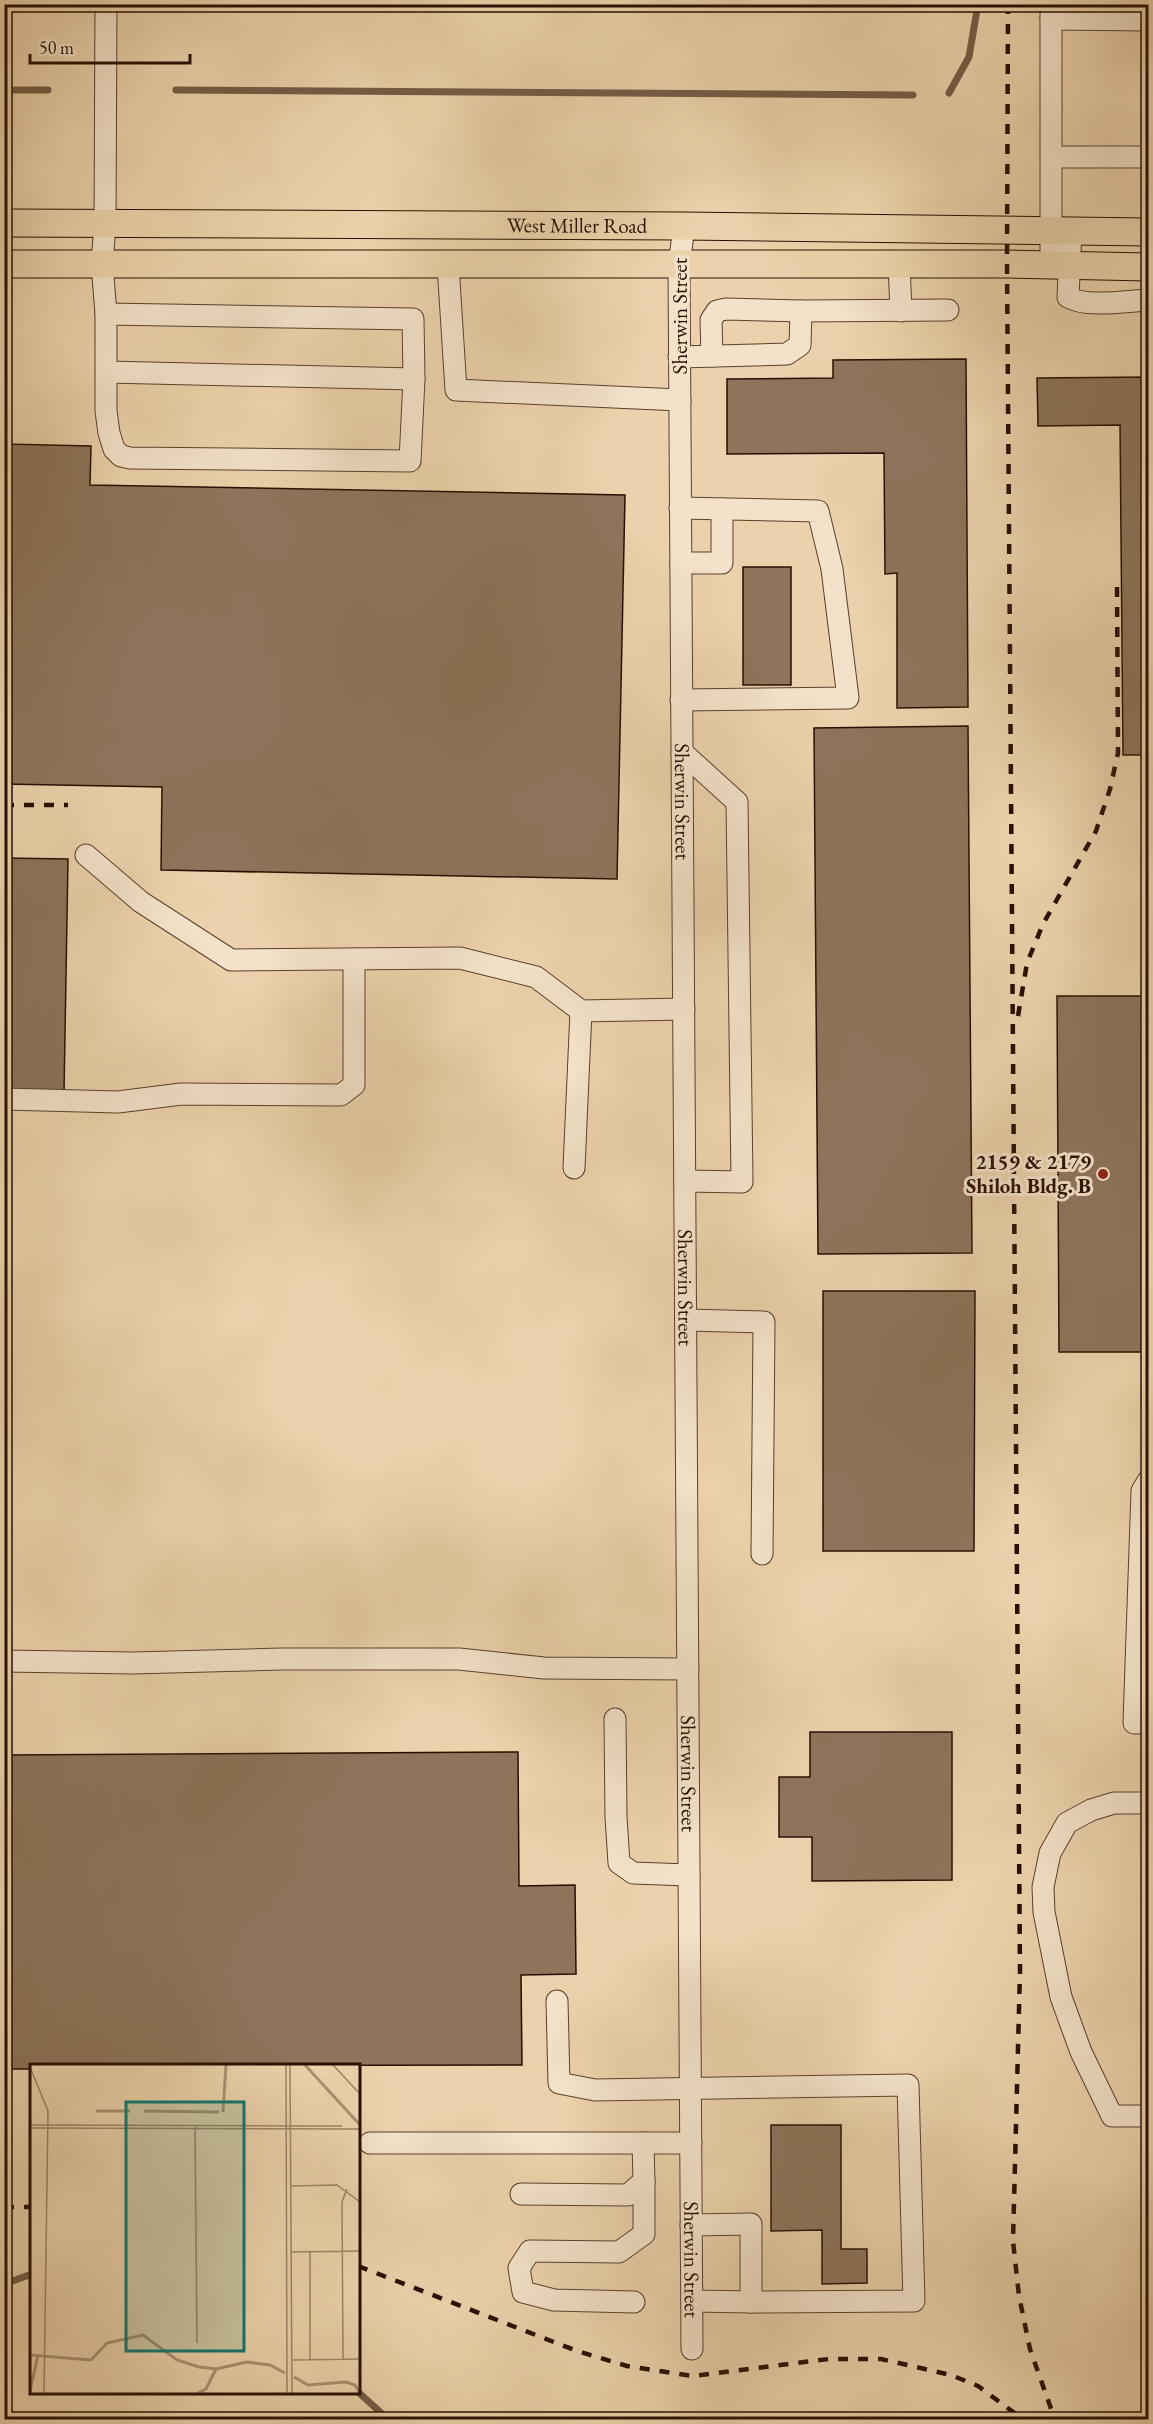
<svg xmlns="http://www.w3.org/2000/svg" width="1153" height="2424" font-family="'EB Garamond',serif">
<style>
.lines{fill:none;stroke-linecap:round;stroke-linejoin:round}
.stream{stroke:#765c46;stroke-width:7}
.building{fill:#8e745b;stroke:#290f03;stroke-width:1.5}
.minor-casing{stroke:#5a402d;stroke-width:23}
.major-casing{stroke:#290f03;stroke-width:29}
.minor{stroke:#f3e2c9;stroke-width:21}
.major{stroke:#ecd2ac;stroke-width:27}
.rail{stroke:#290f03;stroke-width:4.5;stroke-dasharray:10 10;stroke-linecap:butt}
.poi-dot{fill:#8f2418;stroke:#f3e2c9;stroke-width:2}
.labels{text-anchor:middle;stroke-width:6;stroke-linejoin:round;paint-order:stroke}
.street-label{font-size:21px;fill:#290f03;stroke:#f3e2c9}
.poi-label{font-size:21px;font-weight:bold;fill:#290f03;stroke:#f3e2c9;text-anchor:end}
.inset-river{fill:none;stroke:#aa9073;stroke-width:3}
.inset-road{fill:none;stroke:#9e8468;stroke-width:1.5}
.view{fill:#0f766e;fill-opacity:0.15;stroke:#0f766e;stroke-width:3}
.inset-edge{fill:none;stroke:#290f03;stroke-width:3}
</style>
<rect width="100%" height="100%" fill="#ecd2ac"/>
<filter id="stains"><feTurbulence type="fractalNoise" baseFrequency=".00333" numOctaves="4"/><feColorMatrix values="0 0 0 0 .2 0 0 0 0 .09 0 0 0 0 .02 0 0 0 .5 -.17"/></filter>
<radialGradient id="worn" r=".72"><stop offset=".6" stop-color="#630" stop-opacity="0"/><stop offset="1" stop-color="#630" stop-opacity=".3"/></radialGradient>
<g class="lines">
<!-- stream -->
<path class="stream" d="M4,90H48
M176,90L913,95
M949,93L969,57L978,4
M4,2284L32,2274
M358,2392L389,2420"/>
</g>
<!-- building -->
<path class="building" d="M966,359L968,707L897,708V573L885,574L884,453L727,454V379L833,378V360Z
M1148,377V931H1145L1143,755H1123L1120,425L1038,426L1037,378Z
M4,444L91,446L90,485L625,495L617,879L161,870L162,787L4,784Z
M743,567H791V685H743Z
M968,726L972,1253L818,1254L814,728Z
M4,858L68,859L64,1093L4,1092Z
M1057,996H1148V1352H1059Z
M823,1291H975L974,1551H823Z
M810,1732H952V1880L812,1881V1837H779V1777H810Z
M518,1752L519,1886L575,1885L576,1974L521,1975L522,2065L32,2066V2069H4V1755Z
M771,2125H841V2249H867V2283L822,2284V2230L771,2231Z"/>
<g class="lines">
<defs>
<g id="minor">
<path d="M106,4L105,224L102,264L106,314V411L109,433L114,449L121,456L130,458L410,461L414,379"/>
<path d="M1051,4V265"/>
<path d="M1051,19L1148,20"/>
<path d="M1052,157H1148"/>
<path id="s1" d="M684,226L679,266L692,2349"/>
<path d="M1071,231L1068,297C1086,308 1127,301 1148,300"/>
<path d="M899,264L901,311"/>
<path d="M448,265L456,390L680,400"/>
<path d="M106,314L413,319L414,379L107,372"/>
<path d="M712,356L711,320L717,311L726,309L801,311"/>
<path d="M679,357L787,354L800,345L801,311L948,310"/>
<path d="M680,508L818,511L832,569L848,698L681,700"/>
<path d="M681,563H722V509"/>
<path d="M682,752L737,802L742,1182L685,1181"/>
<path d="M86,855L141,902L231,960L460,958L536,977L581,1011L684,1009"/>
<path d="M4,1099L118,1102L181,1094L341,1095L354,1085V959"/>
<path d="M574,1168L581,1011"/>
<path d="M686,1320L764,1322L762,1554"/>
<path d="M1148,1481L1142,1491L1134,1723H1148"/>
<path d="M4,1661L133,1663L282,1659H459L544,1668L688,1669"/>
<path d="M615,1719L616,1817L619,1863L633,1873L689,1875"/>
<path d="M1148,1803H1114L1091,1810L1067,1823L1050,1853L1043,1887L1044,1912L1061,1997L1081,2052L1112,2116H1148"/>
<path d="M557,2001L559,2083L595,2090L908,2085L914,2301L751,2302"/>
<path d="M370,2143H691"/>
<path d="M521,2194L628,2195L644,2181L643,2143"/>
<path d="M691,2225L751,2224V2302L692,2301"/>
<path d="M634,2302L554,2300L523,2292L519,2268L530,2251L619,2252L644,2234V2181"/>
</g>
<g id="major">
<path id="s2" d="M4,223L684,226L1148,232"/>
<path d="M4,264H1007L1148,267"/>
</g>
</defs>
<!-- minor casing -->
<use href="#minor" class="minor-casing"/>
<!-- major casing -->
<use href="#major" class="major-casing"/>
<!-- minor -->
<use href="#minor" class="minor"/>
<!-- major -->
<use href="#major" class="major"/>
<!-- rail -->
<path class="rail" d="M1008,4L1007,264L1020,1971L1013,2241L1019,2296L1030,2349L1055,2420
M4,805H68
M1018,1016L1027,963L1043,924L1096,831L1110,789L1118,753L1117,587
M4,2207H32
M358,2266L577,2351L627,2366L693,2376L829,2359H881L951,2375L978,2386L1024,2420"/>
</g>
<!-- markers -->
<circle class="poi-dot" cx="1103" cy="1174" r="6"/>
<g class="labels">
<!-- street labels -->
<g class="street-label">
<text dy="7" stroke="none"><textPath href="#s2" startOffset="573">West Miller Road</textPath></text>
<text transform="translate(680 316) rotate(-90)" y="7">Sherwin Street</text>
<text dy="7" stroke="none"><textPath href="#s1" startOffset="576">Sherwin Street</textPath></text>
<text dy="7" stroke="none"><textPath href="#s1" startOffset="1062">Sherwin Street</textPath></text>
<text dy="7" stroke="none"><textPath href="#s1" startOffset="1548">Sherwin Street</textPath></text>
<text dy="7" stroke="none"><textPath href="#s1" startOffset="2034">Sherwin Street</textPath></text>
</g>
<!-- poi labels -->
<g class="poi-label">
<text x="1091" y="1169">2159 &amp; 2179<tspan x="1091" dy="24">Shiloh Bldg. B</tspan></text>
</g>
</g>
<!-- overview -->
<g transform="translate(30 2064)">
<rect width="330" height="330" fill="#ecd2ac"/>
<path class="inset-river" d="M275,1L330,61M66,47H100M114,47L189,48M193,48L196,1M0,291L61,296L77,279L113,271L147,296L169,303L186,305L217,298L240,301L255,309M264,313L278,321L316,318L325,321L330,329M0,327L8,291M168,329L176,325L186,305"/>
<path class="inset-road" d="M256,1L257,329M260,1L262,329M303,1L330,30M0,3L18,47L14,329M0,61L312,62M165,63L167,279M0,64L330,65M260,122L307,121L330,138M280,187V296M260,188L330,187M313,295L312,138L317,125M263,296L330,295"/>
<path class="view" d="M96,38H214V287H96Z"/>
<rect width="330" height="330" class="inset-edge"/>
</g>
<!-- margin -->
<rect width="1153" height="2424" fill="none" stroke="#ecd2ac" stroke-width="24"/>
<rect x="6" y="6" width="1141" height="2412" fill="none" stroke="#290f03" stroke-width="3"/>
<rect x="12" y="12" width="1129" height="2400" fill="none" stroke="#290f03" stroke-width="1.5"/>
<!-- scale -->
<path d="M30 54v9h160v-9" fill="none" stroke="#290f03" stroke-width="3"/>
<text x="39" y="54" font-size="18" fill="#290f03" stroke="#f3e2c9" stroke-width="4.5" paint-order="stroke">50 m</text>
<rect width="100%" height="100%" filter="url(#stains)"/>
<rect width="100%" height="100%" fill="url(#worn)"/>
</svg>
